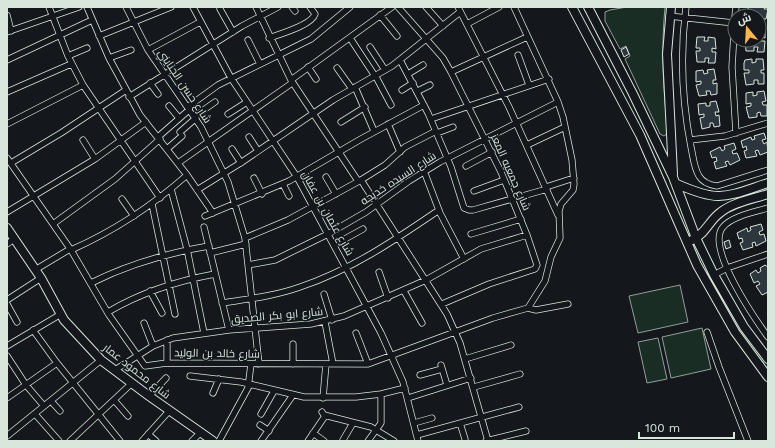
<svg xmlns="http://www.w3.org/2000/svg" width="775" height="448" font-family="'Work Sans',Cairo,sans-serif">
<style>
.green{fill:#1a2d24;stroke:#939e99}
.building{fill:#2c363c;stroke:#d8e6dc}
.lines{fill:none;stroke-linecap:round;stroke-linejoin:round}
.street-casing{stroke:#d8e6dc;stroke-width:7}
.secondary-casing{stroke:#d8e6dc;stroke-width:10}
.street{stroke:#14181c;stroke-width:5.5}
.secondary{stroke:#14181c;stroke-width:8}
.labels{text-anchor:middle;stroke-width:3;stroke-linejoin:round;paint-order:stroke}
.street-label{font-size:11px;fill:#d8e6dc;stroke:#14181c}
</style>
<rect width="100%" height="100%" fill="#14181c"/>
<!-- green -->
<path class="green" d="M627,7H665C661,49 663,90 668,133L664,136L660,134L625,59L630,56L626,46L620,49L605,21V12L610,10Z
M680,285L688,322L638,333L629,296Z
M702,328L711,369L671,378L662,337Z
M658,338L667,379L647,383L638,342Z"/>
<!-- building -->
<path class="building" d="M748,7H765L764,9H768L766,19H760V15L748,16Z
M759,26L764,27L765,30V38L761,37V41H765L764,52H757L758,47H754V51H746L745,40H759Z
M697,37H705L704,41H708V37L715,38L716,49L712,48V52H716L715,63H708L709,58H705V62H697L696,51H700V48H696Z
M626,47L629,54L624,57L621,50Z
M752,59V63L756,62V59H763L764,70H761V73H764V84H758V80H754V84L746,85L744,73H749V70H744V63L745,60Z
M714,69L716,80H713V84L717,83V94L711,95L710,91H706L707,95L699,96L696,85L701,84V81L696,82V71L703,70L704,74L708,73L707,70Z
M764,91L766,101L762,102L763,105H767V116H761L760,112L757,113V117L749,118L746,107L751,106V103L746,104V93L753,92V96L757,95V92Z
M716,101L719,112H715L716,116L719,115L720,126L714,127L713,123H710V127L702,129L700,118L704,117V114L699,115L698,104L706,103V106H710V102Z
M764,133L766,139L762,140L764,144L767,142L768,152L760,155L758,150L755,151L757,156L746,158L744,151L747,150L746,146L743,148L741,141L751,137L752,140L755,139L754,136Z
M734,143L736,149L732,151L733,154L737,153L740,160L730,165L728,161L725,162L727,166L716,169L714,162L717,161L716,157L712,158L710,152L720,147L722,151L725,149L724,146Z
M761,224L763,230L759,232L760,235L764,234L766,241L756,246L755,242L752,243L753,247L743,250L740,243L743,242L742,238L739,239L737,233L747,228L748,232L751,230L750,227Z
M729,240L731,247L726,249L724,242Z
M765,265L768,267V292L762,295L756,286L760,284L758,281L754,283L750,274L756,270L758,273L761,271L760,268Z"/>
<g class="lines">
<defs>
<path id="street" d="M49,7L68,56L83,85L160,198
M87,7L109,58L140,115L187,175L213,213
M126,7L148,50L201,127L228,182L245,238L259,364
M193,7L231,78L297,177L381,333L403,382L418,441
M256,7L291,80L358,181
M292,7L295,11
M398,7L443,58L451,72L501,172L527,235L537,265L535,269L489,284L442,304
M426,7L443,26
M458,7L509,107L558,215
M514,7L558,102L563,117L572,160L574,184L573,190L561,204L559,211L560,238L551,257L545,281L528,308
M686,7C680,53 682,101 691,147C693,156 694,168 699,176C703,183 710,185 717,186L768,170
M220,9L233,32
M7,15L11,31
M380,15L397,36
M669,16L734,23
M735,16L732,67L736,133
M735,16L736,7
M467,24L499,7
M7,32L79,7
M99,36L171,7
M269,38C280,34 312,25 315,14L310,7
M350,38L375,76
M248,40L260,64
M370,47L385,70
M148,50L200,22
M518,55L529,85
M68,56L87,48
M109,58L131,50
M7,60L92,20
M400,60L428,113L451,167L464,208L469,210H473L547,189
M308,67L316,79
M337,68L352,89
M451,72L527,37
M408,74L423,65
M375,75L391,105
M291,80L392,7
M150,83L158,94
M355,87L374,131
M402,90L413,83
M418,91L430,85
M7,92L71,64
M129,97L242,26L278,7
M169,106L179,118
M189,106L218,85L311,39L350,7
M228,114L247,102
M195,116L215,102
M431,119L549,79
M341,122L365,107
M7,124L83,85
M388,124L400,152
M180,132L196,118
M437,133L453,127
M158,137L190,109
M249,137L258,151
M83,140L95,159
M690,140L725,136L768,123
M527,145L565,127
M167,149L182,136
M232,149L241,163
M7,158L71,250L109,315L145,366L167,363L368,364L493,318L528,308
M11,163L61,133L126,90
M178,163L292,83
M466,166L492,152
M424,171L440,213L464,259
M326,177L336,194
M254,178L262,194
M361,180L447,314L460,343L488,441
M283,184L289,196
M546,187L574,178
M171,189L187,249L204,333
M197,190L242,162L333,100L392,66L460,12
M474,191L504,180
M122,199L134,216
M152,204L175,314
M768,208C755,212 732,216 723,227C705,247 755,319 768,337
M7,212L95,159L146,122
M205,216L289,181L361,139L424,105
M53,224L115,179L160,139
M204,227L229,330
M471,234L521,219
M245,238L288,220L361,180L385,165L405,147L436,131
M7,244L14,239
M334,245L363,229
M71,250C114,231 152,206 187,175
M210,253L246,244
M248,265L275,260L328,234L366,212L409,181L440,162L558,102
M35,270L70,249
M379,272L388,298
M714,275L727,268L768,254
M91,283C129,264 167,253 209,246
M150,291L162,313
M404,291L422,323
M324,294L332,320
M7,300L41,278
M222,303C248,299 275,296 300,287C351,270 395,240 439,210
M7,304L17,322
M528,308L536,310L568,304
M108,312C142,292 176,281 215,274
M325,322L333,364
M144,323L153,346
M33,330L57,363L120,441
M707,332L719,367L748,441
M356,333L368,364
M293,344V364
M7,346L61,314
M7,356L26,385L44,406
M465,359L511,345
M167,363V340
M441,365L447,385
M115,370L153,346L173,338L229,330L311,324L344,316L426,280L481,249L527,235
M420,375L442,369
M190,376L241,382L304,397H356L381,394L405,388
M474,387L520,374
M213,393L219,379
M149,396L166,378
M7,398L57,363
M323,398L326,364
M408,398L471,378
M114,400L128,416
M51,401L60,411
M322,412L324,415L371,427L394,441
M35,414L59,441
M261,414L274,391
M414,423L432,418
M460,423L465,439
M260,425L269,431
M313,433L324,441
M148,434L156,441
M417,435L519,407
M7,436L101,360
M343,440L353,423
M70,441L132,383
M142,441L170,410
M192,441L201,432
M219,441L248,388L251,364
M261,441L293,395
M308,441L325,416
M368,441L381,423V394
M486,441L526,431"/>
<path id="secondary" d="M572,7L640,135L697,265L735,332L768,377
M588,7L632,92L673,177L696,238L714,275L744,327L768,359
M671,7L667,54L673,174
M677,184C720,203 725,197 768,183
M7,228L41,278L64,320L101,360L149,396L213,441
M692,240C706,234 709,220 721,212C734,202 753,199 768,194"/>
</defs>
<!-- street casing -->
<use href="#street" class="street-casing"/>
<!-- secondary casing -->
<use href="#secondary" class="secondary-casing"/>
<!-- street -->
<use href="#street" class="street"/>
<!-- secondary -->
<use href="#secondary" class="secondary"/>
</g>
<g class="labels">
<!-- street labels -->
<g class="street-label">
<text transform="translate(185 86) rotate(56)" y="4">شارع حسن الجنايني</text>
<text transform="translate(511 172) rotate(66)" y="4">شارع جمعيه المعز</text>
<text transform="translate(398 178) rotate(-33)" y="4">شارع السيده خديجه</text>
<text transform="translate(328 213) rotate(61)" y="4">شارع عثمان بن عفان</text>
<text transform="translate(277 315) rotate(-5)" y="4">شارع ابو بكر الصديق</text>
<text transform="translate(217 353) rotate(1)" y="4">شارع خالد بن الوليد</text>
<text transform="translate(137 371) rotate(38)" y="4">شارع محمود عمار</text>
</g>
</g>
<!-- border -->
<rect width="775" height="448" fill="none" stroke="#d8e6dc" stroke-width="16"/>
<!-- north arrow -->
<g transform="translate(747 28) rotate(342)"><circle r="19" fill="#14181c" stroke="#626a69"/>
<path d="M0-3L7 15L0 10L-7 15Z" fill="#ffb74d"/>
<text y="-6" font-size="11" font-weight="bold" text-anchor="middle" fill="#d8e6dc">ش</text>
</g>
<!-- scale -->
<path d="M639 432v6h95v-6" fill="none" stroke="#d8e6dc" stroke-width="2"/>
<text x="645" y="432" font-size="12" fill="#d8e6dc" stroke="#14181c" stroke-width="3" paint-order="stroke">100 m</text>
</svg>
